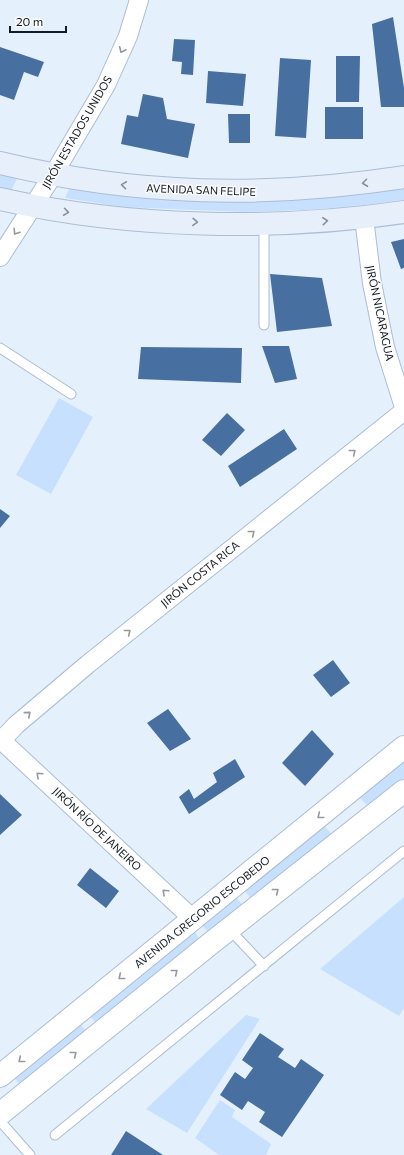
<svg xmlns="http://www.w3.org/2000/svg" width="404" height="1155" font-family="Commissioner,sans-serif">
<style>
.green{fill:#c7e0fe}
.building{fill:#476f9f}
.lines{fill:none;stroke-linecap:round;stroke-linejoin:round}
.service-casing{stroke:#acbdd3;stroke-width:11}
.minor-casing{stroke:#acbdd3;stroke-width:20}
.tertiary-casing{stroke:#acbdd3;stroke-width:24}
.secondary-casing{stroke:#acbdd3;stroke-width:24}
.service{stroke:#fff;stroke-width:9}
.minor{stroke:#fff;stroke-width:18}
.tertiary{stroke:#fff;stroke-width:22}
.secondary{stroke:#e6effa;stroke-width:22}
.oneway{stroke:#95989c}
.oneway2{stroke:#889099}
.labels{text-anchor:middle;stroke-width:3;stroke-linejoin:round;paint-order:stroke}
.street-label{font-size:11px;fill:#141b23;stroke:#fcfcfc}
</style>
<rect width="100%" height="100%" fill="#e5f0fd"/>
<!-- green -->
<path class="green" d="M0,165L21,170L11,191L0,188Z
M74,178L122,184L404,178V200L333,209L245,212L123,207L65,198Z
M59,398L93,417L51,494L16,475Z
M404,759V778L369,807L359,797Z
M322,823L335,838L254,902L243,889Z
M234,895L245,908L212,936L201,924Z
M404,897V1008L399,1016L320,969Z
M193,929L201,941L97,1024L86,1012Z
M246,1015L260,1019L187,1133L146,1109Z
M75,1018L86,1031L21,1086L10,1072Z
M220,1100L235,1110L232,1117L271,1144L266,1155H219L195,1138Z"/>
<!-- building -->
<path class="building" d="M393,17L404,88V107H381L372,24Z
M174,39L195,40L193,75L181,74L182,62L172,61Z
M0,47L44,62L38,77L24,72L14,100L0,95Z
M336,56H360L359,102H336Z
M280,58L311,60L306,138L275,136Z
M208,71L246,74L243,106L206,103Z
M143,94L163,98L167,119L195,124L188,158L121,144L127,115L138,117Z
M325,107H363V139H325Z
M228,114H250V143H229Z
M404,239V268L401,269L391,242Z
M270,274L322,278L332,326L277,332Z
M262,346H289L297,379L275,383Z
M141,347L242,348L241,383L138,379Z
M227,413L245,430L221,456L202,440Z
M284,429L297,449L240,487L228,466Z
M0,509L10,516L0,528Z
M333,660L350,683L331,697L313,675Z
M168,709L191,739L170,751L147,723Z
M312,730L334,754L305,786L282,763Z
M235,759L245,777L189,814L179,797L189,789L194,799L217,782L213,773Z
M0,794L22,815L0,835Z
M90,868L119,891L106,908L77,885Z
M260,1033L284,1049L278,1057L295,1068L301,1059L324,1075L282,1137L259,1122L265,1112L248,1101L242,1110L220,1095L235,1072L245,1079L253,1068L242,1060Z
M126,1131L163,1155H111Z"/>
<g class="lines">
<defs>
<path id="service" d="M264,223V325
M0,348L71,394
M229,929L264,966
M0,1121L30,1155
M55,1135L404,851"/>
<path id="minor" d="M364,218L372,283L385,347L404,407
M0,257L53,175L106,85L128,36L139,0
M0,739L193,919
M0,742L16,725L88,664L404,411"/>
<path id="tertiary" d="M0,1076L404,747
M0,1114L210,944L404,791"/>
<path id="secondary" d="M0,163C136,196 266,198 404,177
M0,199C126,228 276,231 404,212"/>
</defs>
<!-- service casing -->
<use href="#service" class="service-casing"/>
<!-- minor casing -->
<use href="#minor" class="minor-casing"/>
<!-- tertiary casing -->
<use href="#tertiary" class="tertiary-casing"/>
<!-- secondary casing -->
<use href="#secondary" class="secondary-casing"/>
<!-- service -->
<use href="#service" class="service"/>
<!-- minor -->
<use href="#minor" class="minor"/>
<!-- tertiary -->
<use href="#tertiary" class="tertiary"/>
<!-- secondary -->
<use href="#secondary" class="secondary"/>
</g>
<!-- one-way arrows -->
<defs><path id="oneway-chevron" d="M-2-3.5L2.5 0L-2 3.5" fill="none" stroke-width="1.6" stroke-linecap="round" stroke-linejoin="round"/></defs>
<g class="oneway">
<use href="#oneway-chevron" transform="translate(122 50) rotate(115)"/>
<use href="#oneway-chevron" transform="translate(16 232) rotate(123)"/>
<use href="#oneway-chevron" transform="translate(353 452) rotate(-39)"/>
<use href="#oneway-chevron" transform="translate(252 533) rotate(-39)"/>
<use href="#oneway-chevron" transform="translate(128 632) rotate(-39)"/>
<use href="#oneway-chevron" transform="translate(28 714) rotate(-40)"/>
<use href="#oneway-chevron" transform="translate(39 775) rotate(-137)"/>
<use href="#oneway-chevron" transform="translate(320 816) rotate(141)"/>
<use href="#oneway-chevron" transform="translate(276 891) rotate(-38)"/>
<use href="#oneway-chevron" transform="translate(165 892) rotate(-137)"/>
<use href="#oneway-chevron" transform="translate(175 972) rotate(-39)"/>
<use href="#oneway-chevron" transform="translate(121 977) rotate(141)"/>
<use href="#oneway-chevron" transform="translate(74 1054) rotate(-39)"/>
<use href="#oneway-chevron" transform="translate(21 1060) rotate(141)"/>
</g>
<g class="oneway2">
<use href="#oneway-chevron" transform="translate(365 183) rotate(173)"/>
<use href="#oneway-chevron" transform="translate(124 185) rotate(-172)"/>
<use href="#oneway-chevron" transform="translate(66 212) rotate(8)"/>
<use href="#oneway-chevron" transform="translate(325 221) rotate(-5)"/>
<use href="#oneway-chevron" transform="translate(195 222) rotate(2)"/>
</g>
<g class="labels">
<!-- street labels -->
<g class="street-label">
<text transform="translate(77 132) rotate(-60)" y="4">JIRÓN ESTADOS UNIDOS</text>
<text transform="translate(201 190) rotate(2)" y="4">AVENIDA SAN FELIPE</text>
<text transform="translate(380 313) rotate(78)" y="4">JIRÓN NICARAGUA</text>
<text transform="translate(200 574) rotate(-39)" y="4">JIRÓN COSTA RICA</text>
<text transform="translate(97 829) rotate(43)" y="4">JIRÓN RÍO DE JANEIRO</text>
<text transform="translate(202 912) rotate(-39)" y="4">AVENIDA GREGORIO ESCOBEDO</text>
</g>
</g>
<!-- scale -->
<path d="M10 26v6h56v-6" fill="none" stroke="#141b23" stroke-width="2"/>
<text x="16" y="26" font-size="12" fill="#141b23" stroke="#fcfcfc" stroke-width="3" paint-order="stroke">20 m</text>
</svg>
